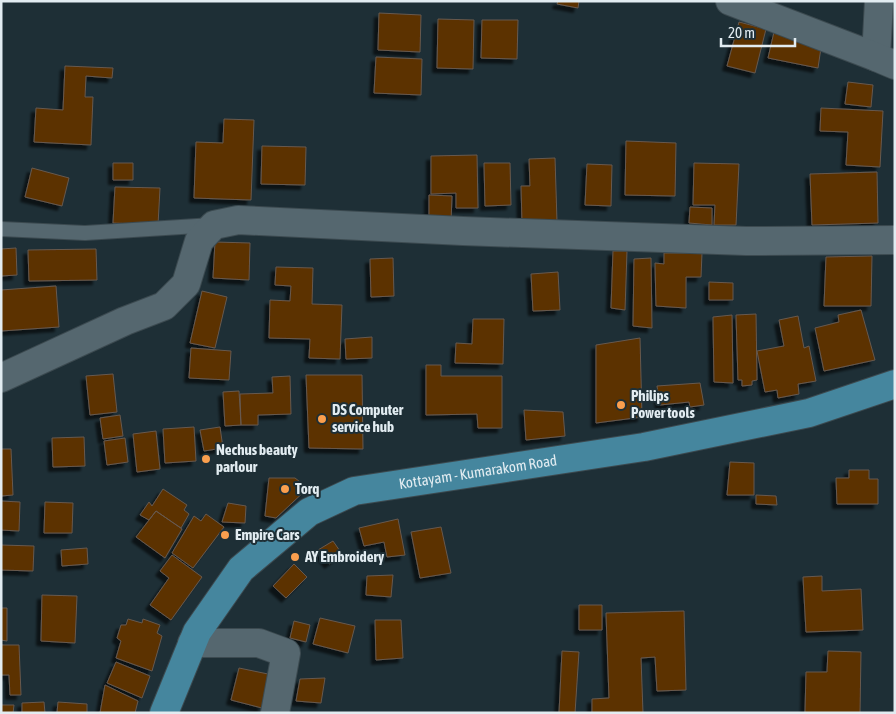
<svg xmlns="http://www.w3.org/2000/svg" width="896" height="714" font-family="'Asap Condensed',sans-serif">
<style>
.building{fill:#5c3000;stroke:#67594e;filter:url(#shadow)}
.lines{fill:none;stroke-linecap:round;stroke-linejoin:round}
.service-casing{stroke:#3c4a50;stroke-width:16}
.minor-casing{stroke:#3c4a50;stroke-width:30}
.secondary-casing{stroke:#3c4a50;stroke-width:30}
.primary-casing{stroke:#3c4a50;stroke-width:30}
.service{stroke:#55676f;stroke-width:14}
.minor{stroke:#55676f;stroke-width:28}
.secondary{stroke:#55676f;stroke-width:28}
.primary{stroke:#45869e;stroke-width:28}
.poi-dot{fill:#fa9f4e;stroke:#1e2f36;stroke-width:2}
.labels{text-anchor:middle;stroke-width:4;stroke-linejoin:round;paint-order:stroke}
.poi-label{font-size:15px;font-weight:bold;fill:#e2ecf1;stroke:#1e2f36;text-anchor:start}
.street-label{font-size:15px;fill:#e2ecf1;stroke:#1e2f36}
</style>
<defs>
<filter id="shadow"><feDropShadow dx="-4.5" dy="4.5" stdDeviation="1" flood-color="#0009"/></filter>
</defs>
<rect width="100%" height="100%" fill="#1e2f36"/>
<!-- building -->
<path class="building" d="M558,1H579L578,8L557,4Z
M379,13L421,15L420,52L378,50Z
M438,19L474,20L473,69L437,68Z
M482,20H518L517,59L481,58Z
M739,22L766,29L755,73L727,66Z
M774,32L822,41L818,68L768,58Z
M376,57L422,59L421,95L374,93Z
M65,66L113,68L112,78L86,76L85,97H93L91,145L34,142L36,108L63,110Z
M848,82L873,85L871,107L845,104Z
M821,108L883,111L880,167L846,165L848,132L820,131Z
M224,119L254,120L251,200L194,198L196,142L223,143Z
M626,141L676,143L675,196L625,195Z
M262,146L306,147L305,185L261,184Z
M477,155L478,208H456V193L431,194V156Z
M555,158L557,222H522L521,186H530L529,159Z
M113,163H133V180H113Z
M484,163H510L511,205L485,206Z
M694,163L739,164L736,225H714L715,205H693Z
M587,164L612,165L611,206L585,205Z
M32,168L69,178L62,206L25,197Z
M877,172L878,223L812,225L810,174Z
M115,187L160,188L158,225L113,223Z
M429,195L452,196L451,222H429Z
M690,207L712,208V225L689,223Z
M215,242L250,243L249,280L213,278Z
M16,248L17,275L1,276V249Z
M96,249L97,280L29,281L28,250Z
M613,251H627L625,310L611,308Z
M664,253H702L701,277H686V308L656,306L655,263L664,264Z
M872,256L871,306H824L826,257Z
M393,258L394,296L371,297L370,259Z
M651,258L652,328L633,326L634,259Z
M276,267L313,268L312,304L342,305L340,359L309,358L310,339L269,338L270,300L290,301L291,286L275,285Z
M558,272L560,310L533,311L531,274Z
M709,282L733,283V300H709Z
M56,286L59,327L1,331V290Z
M202,291L227,297L215,348L190,343Z
M861,310L875,360L824,371L815,328L839,322L838,315Z
M756,314L757,380L752,381V385L742,386V380H738L736,315Z
M732,315L733,383L714,382L713,317Z
M798,316L804,348L809,346L816,381L798,384L799,394L778,398L777,390L765,392L757,351L784,346L779,320Z
M473,319H504L503,364L455,363L456,343L472,344Z
M372,337V358L346,359L345,339Z
M640,338L642,417L596,423V345Z
M191,348L231,351L229,380L189,378Z
M426,365H441V376H502V428H478L477,414L426,415Z
M113,374L117,412L90,415L86,376Z
M306,375H362L363,449L309,448Z
M290,376L291,414L258,415V425H241L240,394L273,393L272,377Z
M700,383L704,405L690,407L689,402L660,405L657,386Z
M239,391L241,425L225,426L223,392Z
M524,410L563,412L565,436L526,440Z
M120,415L123,436L103,439L100,418Z
M194,427L196,461L165,463L163,429Z
M220,427L223,448L204,451L200,430Z
M156,431L160,469L137,472L133,434Z
M84,437L85,466L53,467L52,438Z
M125,438L128,462L107,465L104,441Z
M1,449H11L13,495L1,496Z
M730,462L754,463V495H727Z
M849,470H869V479H878V504H837L836,478H849Z
M269,478H295L308,488L276,518L265,516Z
M163,489L187,505L184,510L189,514L181,528L156,511L149,520L140,515L149,502L152,506Z
M756,495L776,496L777,505L756,504Z
M1,501L20,502L19,531L1,530Z
M45,502L73,503L72,533H44Z
M228,503L246,506L245,523L222,522Z
M156,511L182,529L165,558L136,537Z
M206,514L224,527L193,568L172,553L194,516L201,521Z
M398,519L405,555L387,557L384,542L364,546L359,528Z
M441,527L451,573L420,578L411,532Z
M333,541L342,554L329,564L318,550Z
M1,545L34,546L33,571L1,570Z
M87,548L88,564L62,566L61,550Z
M172,555L202,577L171,620L150,605L169,578L160,571Z
M294,564L307,577L286,598L273,586Z
M393,575L391,597L366,595L367,576Z
M822,576V591L861,589L863,630L806,632L803,577Z
M42,595L77,596L75,643L41,641Z
M579,605H602V630H579Z
M1,608H7V641L1,640Z
M684,611L686,690L657,691L655,657L641,658L643,713H592V699L609,698L606,613Z
M320,618L355,626L348,653L313,644Z
M128,619L142,623L143,619L160,625L157,633L162,636L152,671L116,658L121,641L117,638L121,625H126Z
M375,620H401L403,658L376,660Z
M294,621L310,625L306,642L290,638Z
M1,645H19L21,695H10L9,675H1Z
M562,651L579,652L575,713H559Z
M828,651L861,652L860,713H805L806,672H827Z
M116,662L150,676L142,698L107,683Z
M239,668L268,674L262,708L231,700Z
M325,678L321,703L296,701L300,679Z
M105,685L138,701L135,713H100Z
M44,702L45,713H22V703Z
M58,702L87,704V713H57Z
M1,705H14L13,713H1Z"/>
<g class="lines">
<defs>
<path id="service" d="M1,229L85,233L213,225"/>
<path id="minor" d="M876,57L879,1
M1,378L125,321L164,306L186,284L199,241L214,225L238,220L463,231L746,241L895,240
M192,643H259L286,653L275,713"/>
<path id="secondary" d="M730,1L876,57L895,65"/>
<g id="primary">
<path id="s1" d="M164,713L197,632L241,569L309,512L354,491L644,447L809,413L895,384"/>
</g>
</defs>
<!-- service casing -->
<use href="#service" class="service-casing"/>
<!-- minor casing -->
<use href="#minor" class="minor-casing"/>
<!-- secondary casing -->
<use href="#secondary" class="secondary-casing"/>
<!-- primary casing -->
<use href="#primary" class="primary-casing"/>
<!-- service -->
<use href="#service" class="service"/>
<!-- minor -->
<use href="#minor" class="minor"/>
<!-- secondary -->
<use href="#secondary" class="secondary"/>
<!-- primary -->
<use href="#primary" class="primary"/>
</g>
<!-- markers -->
<g class="poi-dot">
<circle cx="621" cy="405" r="5"/>
<circle cx="322" cy="419" r="5"/>
<circle cx="206" cy="459" r="5"/>
<circle cx="285" cy="489" r="5"/>
<circle cx="225" cy="535" r="5"/>
<circle cx="295" cy="557" r="5"/>
</g>
<g class="labels">
<!-- poi labels -->
<g class="poi-label">
<text x="631" y="401">Philips<tspan x="631" dy="17">Power tools</tspan></text>
<text x="332" y="415">DS Computer<tspan x="332" dy="17">service hub</tspan></text>
<text x="216" y="455">Nechus beauty<tspan x="216" dy="17">parlour</tspan></text>
<text x="295" y="494">Torq</text>
<text x="235" y="540">Empire Cars</text>
<text x="305" y="562">AY Embroidery</text>
</g>
<!-- street labels -->
<g class="street-label">
<text dy="5" stroke="none"><textPath href="#s1" startOffset="428">Kottayam - Kumarakom Road</textPath></text>
</g>
</g>
<!-- border -->
<rect width="896" height="714" fill="none" stroke="#e2ecf1" stroke-width="5"/>
<!-- scale -->
<path d="M721 38v8h74v-8" fill="none" stroke="#e2ecf1" stroke-width="2.5"/>
<text x="728" y="38" font-size="15" fill="#e2ecf1" stroke="#1e2f36" stroke-width="4" paint-order="stroke">20 m</text>
</svg>
